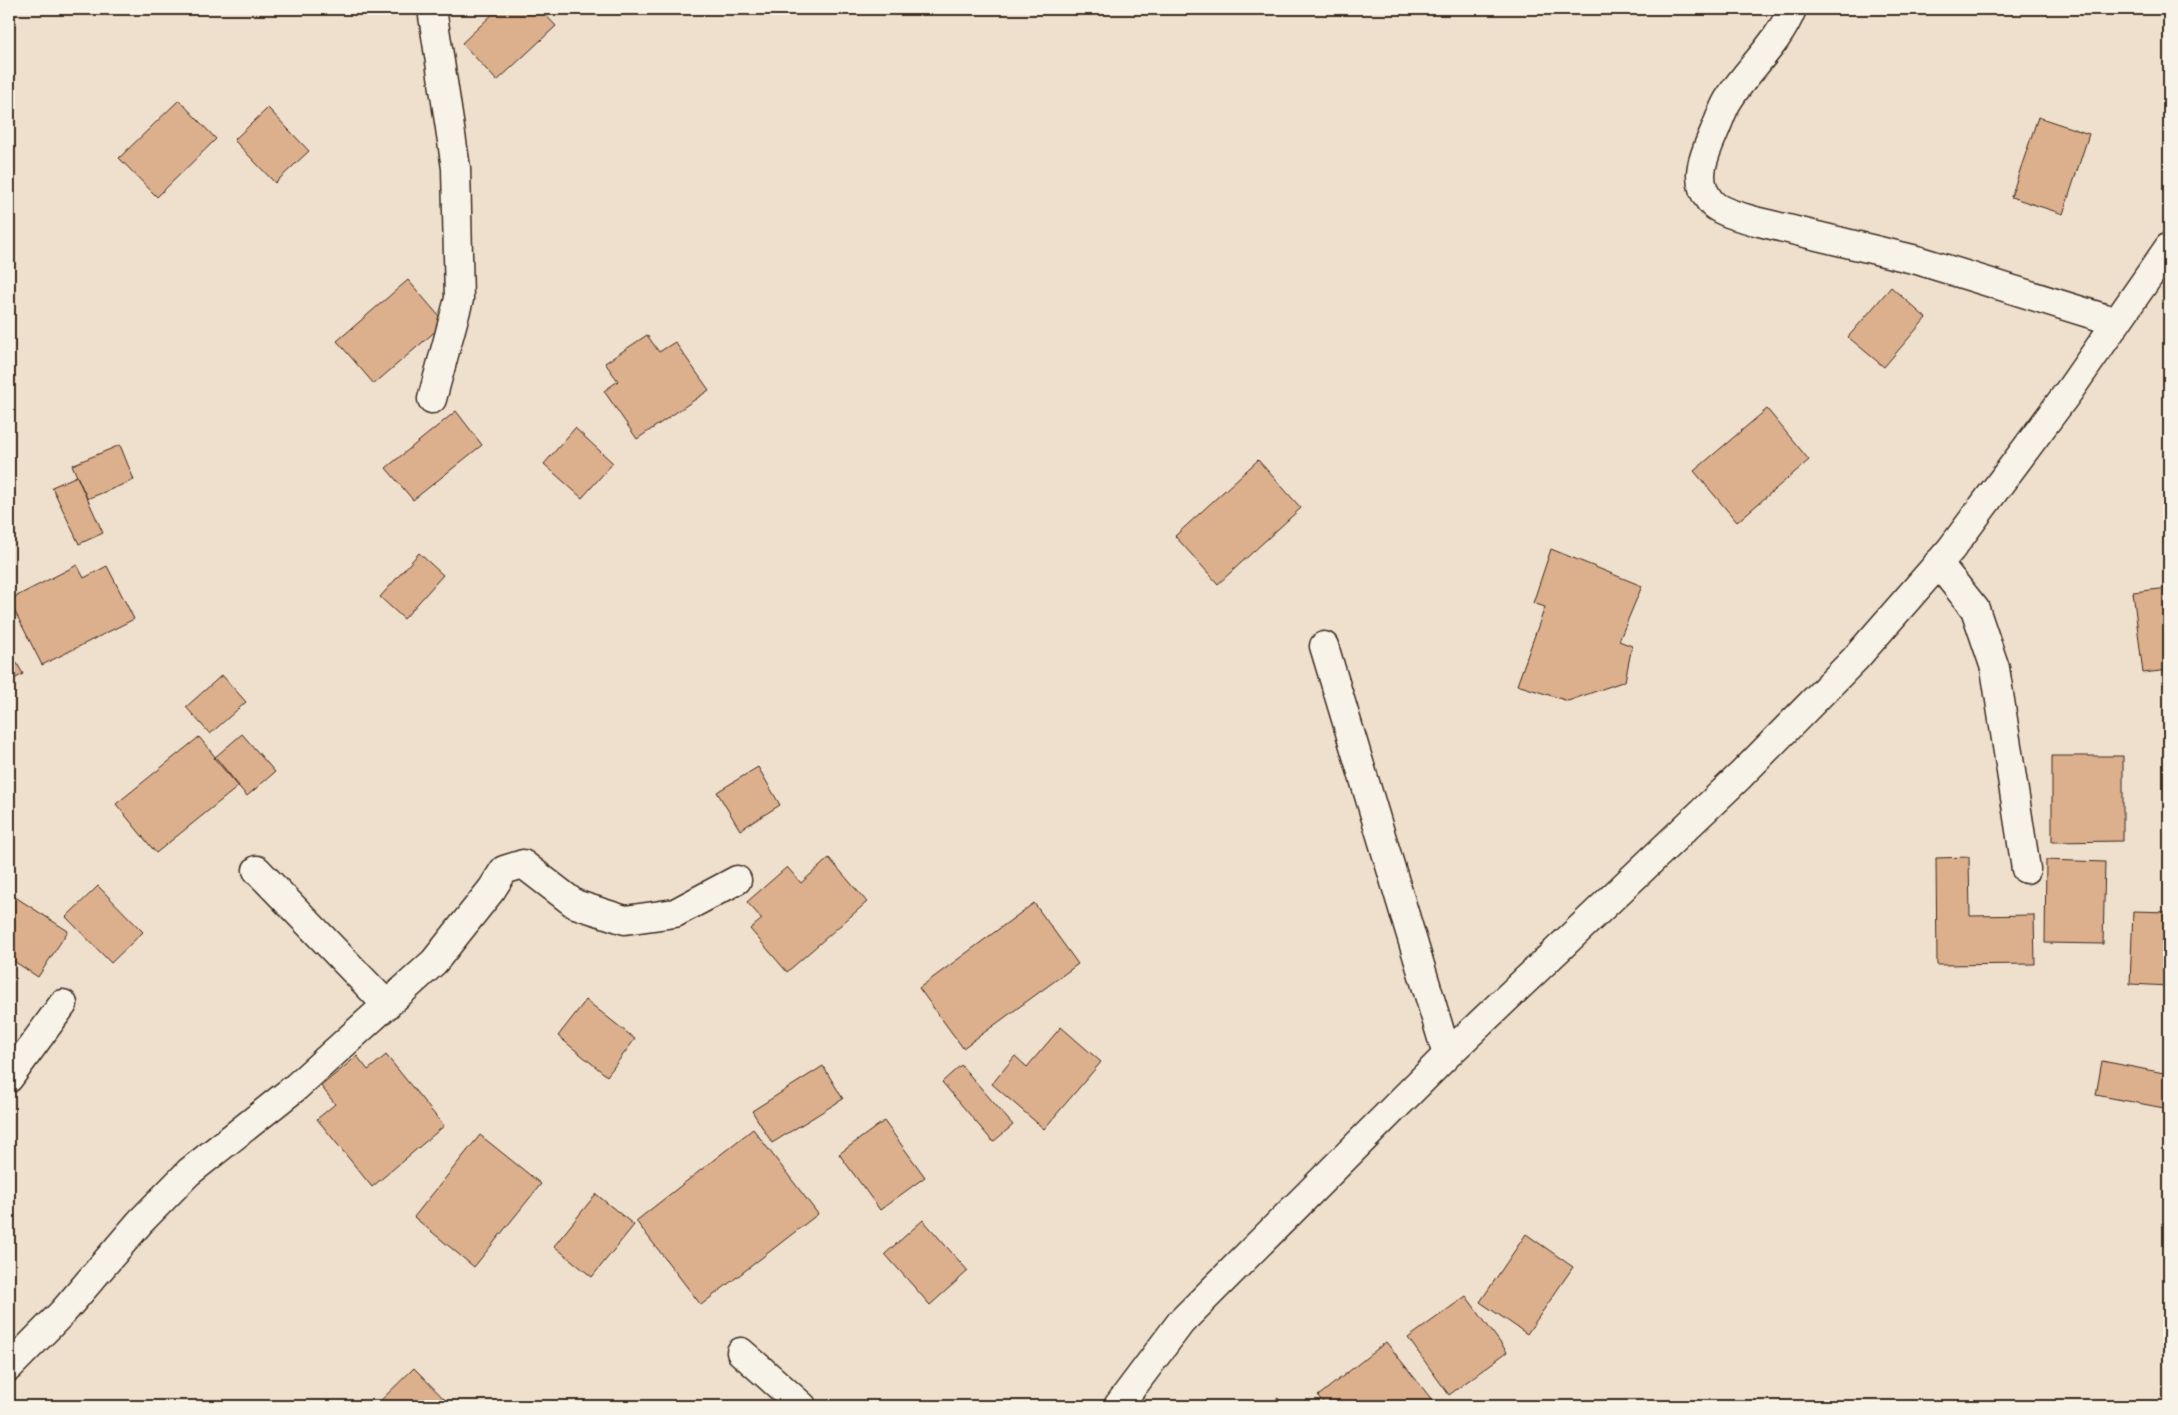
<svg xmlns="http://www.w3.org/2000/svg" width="2178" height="1415" font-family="Mali,sans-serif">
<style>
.building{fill:#dcaf8d;stroke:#3b2a1e}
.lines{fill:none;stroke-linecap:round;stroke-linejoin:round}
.street-casing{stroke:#3b2a1e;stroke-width:31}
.street{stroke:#f7f3e8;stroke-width:28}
</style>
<rect width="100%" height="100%" fill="#efdfcd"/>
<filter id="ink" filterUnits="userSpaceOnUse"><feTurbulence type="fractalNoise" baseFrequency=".02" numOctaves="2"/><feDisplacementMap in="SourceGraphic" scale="10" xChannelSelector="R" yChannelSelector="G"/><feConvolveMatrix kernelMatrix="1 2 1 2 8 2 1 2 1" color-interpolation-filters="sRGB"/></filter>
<g filter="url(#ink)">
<!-- building -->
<path class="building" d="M498,9H540L556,26L497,81L462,43Z
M179,100L216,139L157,197L119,158Z
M268,108L309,151L275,183L234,140Z
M2038,117L2089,134L2063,214L2011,197Z
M408,280L445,323L374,384L337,341Z
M1891,287L1926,318L1884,367L1848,337Z
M647,335L659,352L675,342L709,390L637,439L604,391L618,381L605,363Z
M1767,409L1809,460L1737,522L1694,471Z
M456,411L482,445L413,500L386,468Z
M575,428L613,463L582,498L544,464Z
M120,445L134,480L87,499L72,465Z
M1258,460L1301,508L1218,584L1175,536Z
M77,476L103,533L79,544L52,487Z
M1551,549L1642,586L1619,641L1632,646L1625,681L1568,701L1517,685L1545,607L1533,603Z
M419,553L443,575L404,619L380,597Z
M77,565L84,578L107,566L134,619L42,665L9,600Z
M2169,588V670L2143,673L2133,592Z
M9,649L23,674L9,682Z
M222,675L246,702L210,734L186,707Z
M242,734L275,772L247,796L214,758Z
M199,737L239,786L156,853L116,804Z
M2052,756H2123V841L2052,842Z
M758,767L780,805L740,830L717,792Z
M1969,857L1970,916L2034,915L2035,964L1937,965L1936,858Z
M829,858L867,902L787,972L750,929L762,919L747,902L787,867L801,883Z
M2046,860L2105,862L2103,944L2045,943Z
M98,886L143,932L111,963L66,917Z
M9,893L68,931L38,977L9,958Z
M1034,903L1078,964L963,1048L919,988Z
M2133,911L2169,912V986L2130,984Z
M586,1000L635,1039L607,1076L558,1036Z
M1061,1027L1101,1062L1044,1129L992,1084L1015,1056L1027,1067Z
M386,1055L444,1126L372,1187L317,1119L335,1104L321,1086L357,1056L368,1070Z
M2102,1061L2169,1074V1109L2096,1095Z
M961,1065L1013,1125L993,1142L942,1082Z
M823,1066L843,1099L772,1143L752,1111Z
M884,1121L925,1177L880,1210L839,1154Z
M753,1129L818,1214L701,1305L636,1221Z
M480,1135L541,1184L474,1267L414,1217Z
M596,1194L634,1225L592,1277L554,1246Z
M923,1220L968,1271L930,1305L885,1254Z
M1526,1234L1573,1267L1527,1334L1480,1302Z
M1466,1296L1507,1352L1449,1395L1408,1338Z
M1386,1342L1437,1406H1326L1318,1396Z
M414,1368L451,1406H375Z
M1278,1398L1284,1406H1268Z"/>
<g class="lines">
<defs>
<path id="street" d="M1792,9C1778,45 1746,70 1727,102C1722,111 1719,121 1715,130C1705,153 1692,179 1710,201C1718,212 1742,217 1755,221L1917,260L2117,322
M432,399L459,299L456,168L432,9
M1938,563L1975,609L1995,668L2026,869
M1324,646L1447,1055
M257,870L387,1005
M9,1078L63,1004
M741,1352L802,1406
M9,1367L63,1312L140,1222L189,1172L296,1087L434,962L492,889L504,870L523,864L575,904L625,920L675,913L737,880
M1118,1406L1181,1322L1447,1055L1740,776L1855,659L1951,549L2069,391L2169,247"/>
</defs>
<!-- street casing -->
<use href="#street" class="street-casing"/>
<!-- street -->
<use href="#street" class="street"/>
</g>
</g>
<!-- margin -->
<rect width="2178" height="1415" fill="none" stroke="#f7f3e8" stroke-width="30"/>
<rect x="15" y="15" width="2148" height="1385" fill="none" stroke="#3b2a1e" stroke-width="2" filter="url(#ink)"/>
</svg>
